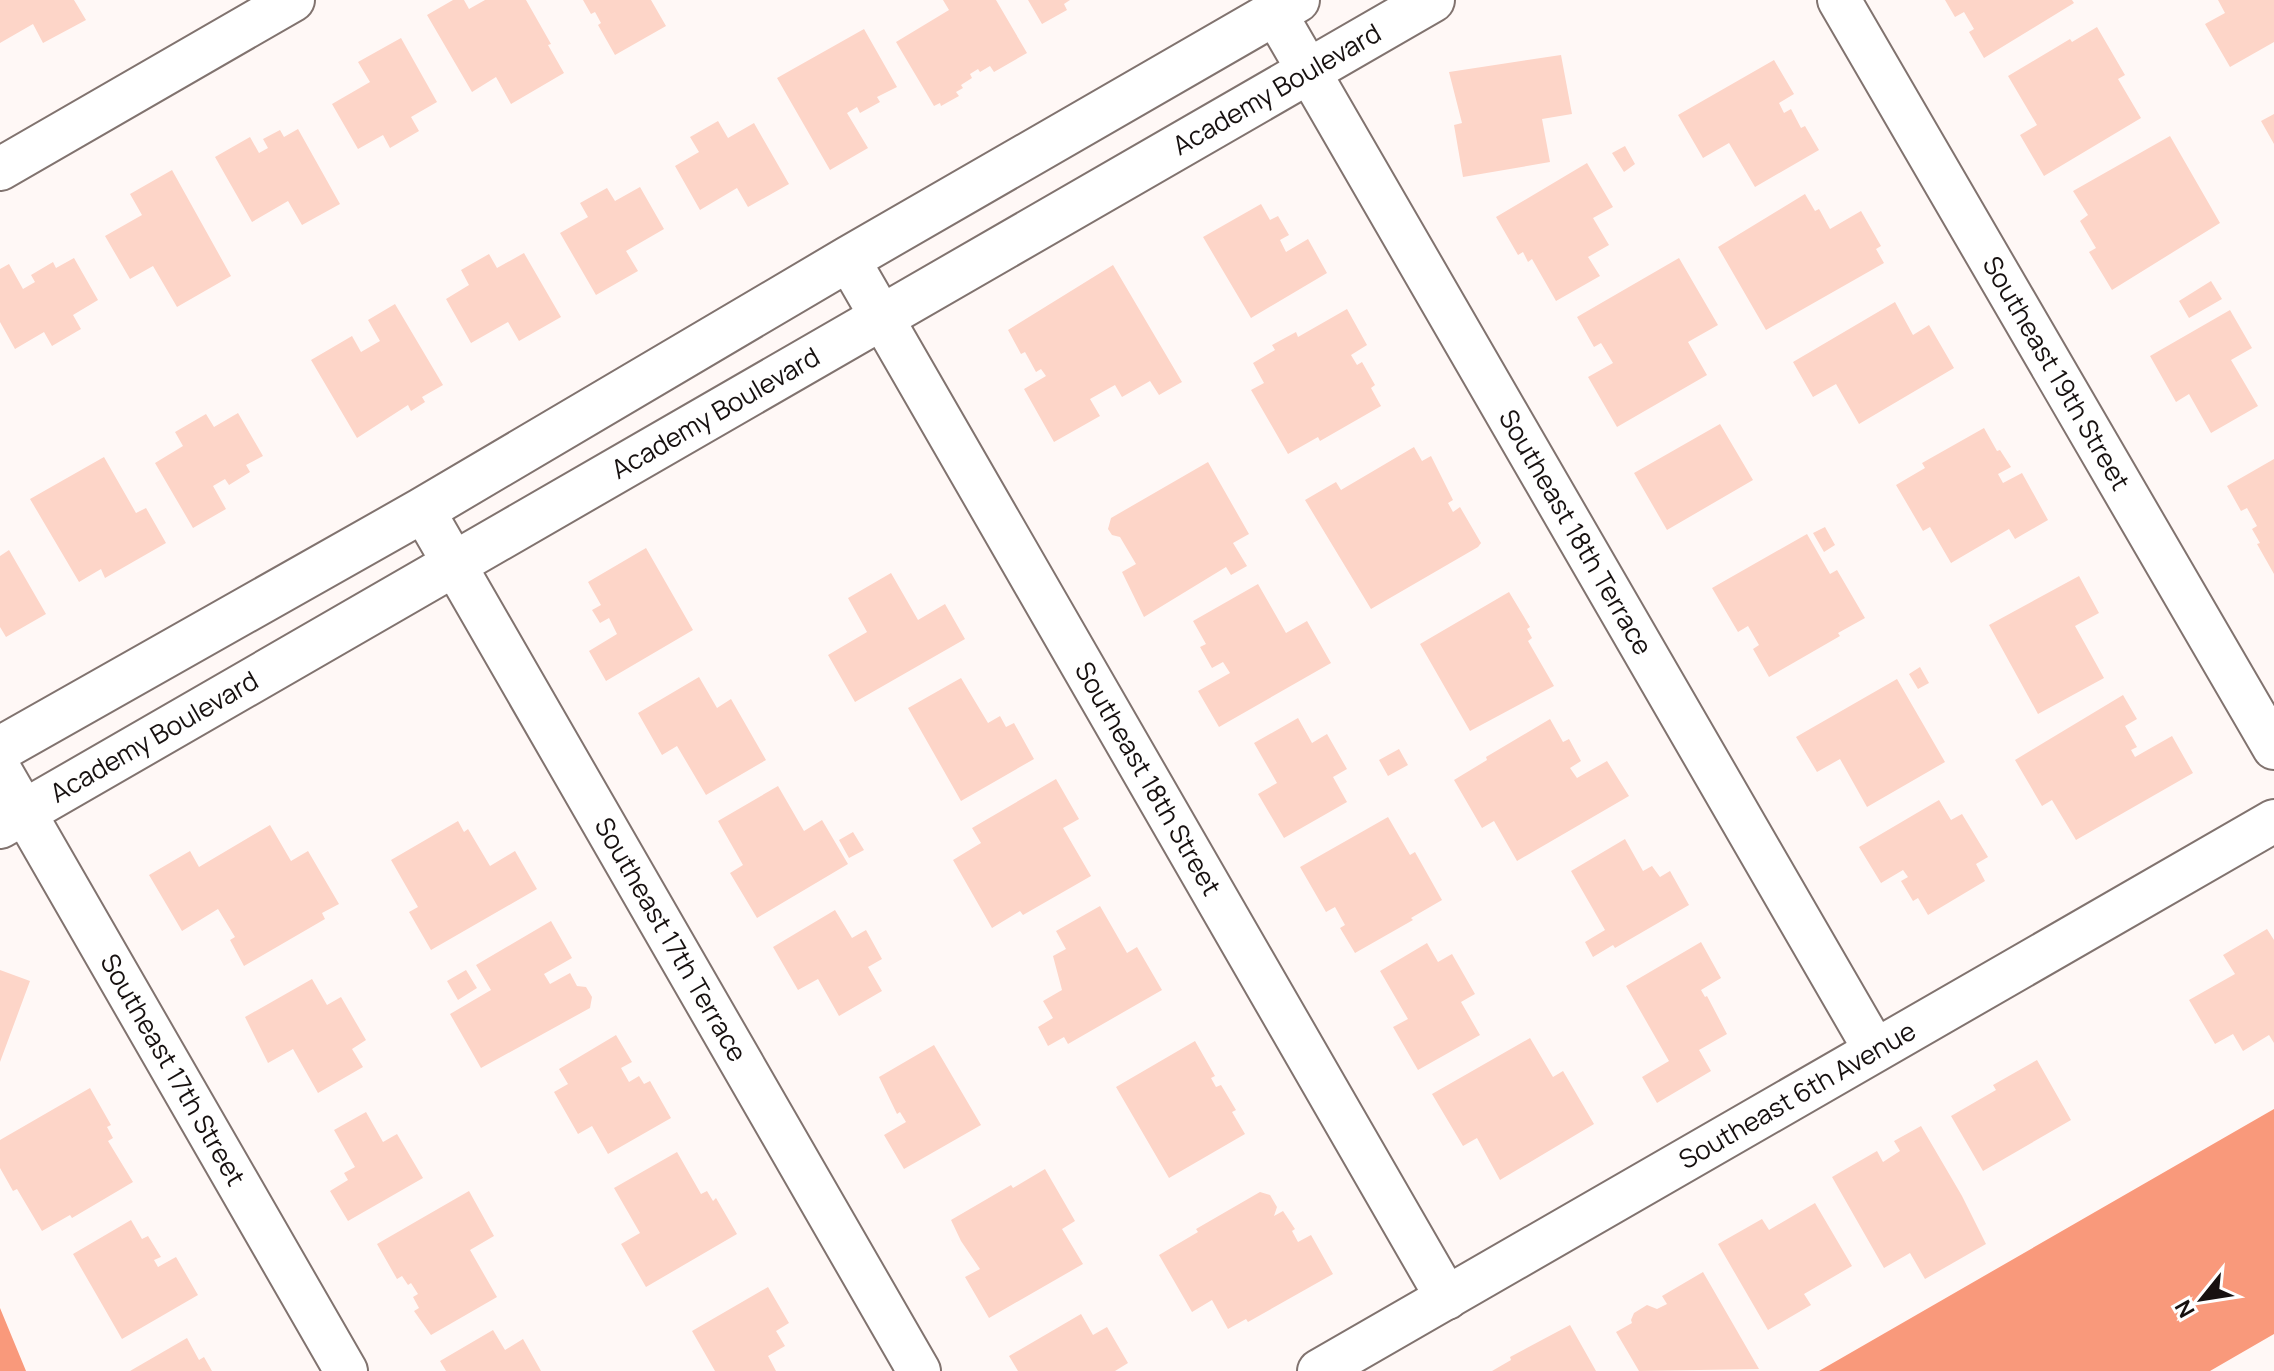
<svg xmlns="http://www.w3.org/2000/svg" width="2274" height="1371" font-family="Manrope,sans-serif">
<style>
.water{fill:#f9997b}
.building{fill:#fdd5c8}
.lines{fill:none;stroke-linecap:round;stroke-linejoin:round}
.minor-casing{stroke:#81736f;stroke-width:46}
.tertiary-casing{stroke:#81736f;stroke-width:48}
.minor{stroke:#fff;stroke-width:42}
.tertiary{stroke:#fff;stroke-width:44}
.labels{text-anchor:middle;stroke-width:6;stroke-linejoin:round;paint-order:stroke}
.street-label{font-size:26px;fill:#171110;stroke:#fff}
</style>
<rect width="100%" height="100%" fill="#fff8f6"/>
<!-- water -->
<path class="water" d="M2274,1109V1334L2210,1371H1819Z
M0,1308L26,1371H0Z"/>
<!-- building -->
<path class="building" d="M0,0H74L86,20L43,43L33,24L0,43Z
M453,0H464L469,9L485,0H526L551,44L548,45L564,73L511,104L496,77L472,92L427,15Z
M583,0H651L666,26L615,55L598,25L601,23L595,12L591,14Z
M943,0H996L1027,53L994,72L990,66L980,72L978,69L970,74L972,78L961,85L963,88L956,92L959,96L941,106L940,103L934,106L896,42L949,10Z
M1028,0H1070L1064,4L1067,10L1042,24Z
M1945,0H2072L2074,3L1984,58L1969,32L1974,29L1964,12L1955,17Z
M2218,0H2274V42L2230,67L2205,24L2225,13Z
M2097,27L2125,75L2118,79L2141,118L2044,176L2020,135L2037,125L2008,76L2070,39L2072,42Z
M864,29L897,87L877,97L880,102L860,113L857,107L847,113L868,148L830,170L777,78Z
M401,38L437,102L411,117L419,131L390,148L383,135L358,149L332,104L370,82L358,62Z
M1561,55L1572,114L1542,119L1550,162L1463,177L1454,125L1462,123L1449,72Z
M1774,60L1794,94L1779,103L1784,113L1791,109L1801,128L1805,126L1819,150L1755,187L1729,143L1703,158L1678,115Z
M2274,114V144L2261,121Z
M718,121L728,138L754,123L789,184L748,207L737,188L700,210L675,166L699,152L690,137Z
M298,129L340,204L302,225L288,201L252,222L215,157L250,137L259,153L268,148L263,139L280,130L284,137Z
M2170,136L2220,223L2112,290L2089,252L2096,248L2080,221L2088,215L2073,191Z
M1625,146L1635,164L1624,172L1612,153Z
M1587,163L1613,207L1593,218L1609,245L1588,257L1600,276L1556,301L1532,259L1528,262L1523,252L1518,255L1496,217Z
M172,170L231,276L177,307L153,266L130,279L105,236L142,215L130,194Z
M640,187L664,229L626,251L638,271L596,295L560,233L588,217L580,203L607,188L615,201Z
M1805,194L1815,211L1819,209L1830,229L1861,211L1881,246L1876,249L1884,263L1766,330L1718,247Z
M1261,204L1270,220L1278,216L1289,235L1280,240L1286,252L1308,239L1327,273L1251,318L1203,237Z
M524,253L561,317L519,341L508,322L471,343L446,299L469,285L461,270L489,254L497,268Z
M74,258L98,300L73,315L81,329L52,346L44,332L15,349L0,322V269L9,264L23,289L35,282L31,275L53,262L56,268Z
M1679,258L1718,325L1688,342L1707,375L1617,427L1588,377L1613,363L1601,343L1594,347L1577,317Z
M1113,265L1182,382L1159,395L1150,381L1122,397L1115,385L1090,399L1100,416L1054,442L1024,389L1046,376L1041,369L1036,372L1025,352L1021,354L1008,330Z
M2211,281L2222,299L2189,318L2179,301Z
M1895,302L1913,335L1929,325L1954,368L1859,424L1836,384L1813,397L1793,362Z
M395,304L443,385L422,397L425,402L411,411L408,405L357,438L311,360L352,336L361,352L380,341L368,320Z
M1347,309L1367,345L1351,355L1357,365L1362,362L1375,385L1371,388L1381,406L1320,441L1318,437L1288,454L1251,390L1264,383L1253,363L1275,350L1272,345L1296,332L1298,337Z
M2230,310L2252,348L2231,360L2258,406L2211,433L2189,394L2176,402L2150,356Z
M238,413L263,456L246,465L250,472L229,485L225,479L213,486L226,509L193,528L155,463L183,446L175,432L206,414L214,427Z
M1720,424L1753,480L1667,530L1634,473Z
M1984,428L1997,451L2000,450L2011,467L1998,474L2003,483L2022,473L2048,520L2015,539L2009,529L1951,563L1930,527L1923,531L1896,485L1925,468L1922,463Z
M1414,447L1422,461L1431,456L1453,500L1448,503L1453,512L1460,507L1481,543L1478,547L1371,609L1305,500L1336,482L1341,490Z
M104,457L136,513L146,508L166,543L105,578L101,569L79,582L30,499Z
M2274,459V574L2257,544L2260,543L2252,529L2257,526L2247,508L2241,511L2227,486Z
M1208,462L1249,534L1233,543L1247,566L1231,575L1226,567L1144,617L1122,572L1136,564L1120,537L1112,535L1108,529L1111,518Z
M1825,527L1835,545L1824,552L1813,533Z
M1807,534L1830,574L1837,570L1865,618L1838,633L1840,636L1769,677L1753,649L1759,645L1748,626L1738,632L1712,588Z
M646,548L693,630L606,681L589,651L617,634L609,618L600,623L592,610L601,605L588,582Z
M9,550L46,614L6,637L0,627V556Z
M891,573L918,620L945,604L965,639L855,702L828,655L867,632L848,598Z
M2079,576L2099,613L2075,626L2104,678L2038,714L1989,625Z
M1258,584L1286,633L1307,621L1331,663L1219,727L1198,691L1230,673L1223,662L1212,668L1200,647L1206,644L1193,621Z
M1509,592L1530,627L1527,629L1532,638L1528,641L1554,686L1470,731L1420,644Z
M1920,667L1929,683L1918,689L1909,674Z
M699,677L717,708L731,699L766,760L706,795L677,746L662,755L638,713Z
M961,678L988,723L1000,716L1006,727L1014,723L1034,759L961,801L908,708Z
M1897,679L1945,762L1867,807L1840,759L1817,772L1796,737Z
M2123,695L2137,719L2125,726L2137,747L2131,750L2135,757L2172,736L2193,773L2076,840L2052,800L2042,806L2015,760Z
M1298,718L1312,743L1327,734L1347,769L1333,777L1347,802L1284,838L1258,794L1277,783L1254,743Z
M1550,719L1563,742L1569,739L1581,761L1570,768L1577,778L1607,761L1629,796L1517,861L1494,821L1482,828L1454,780L1487,760L1486,757Z
M1399,749L1408,765L1388,776L1379,760Z
M1056,779L1079,819L1063,828L1091,876L1023,915L1020,911L992,928L953,860L981,843L972,828Z
M778,786L804,831L822,820L848,864L757,918L730,873L743,865L718,821Z
M1939,800L1951,820L1962,814L1988,857L1976,864L1985,881L1928,915L1918,898L1913,901L1901,881L1908,877L1903,870L1881,883L1859,847Z
M1388,817L1410,855L1415,852L1442,900L1411,918L1413,920L1355,953L1340,928L1345,925L1335,907L1326,912L1300,867Z
M458,821L464,832L468,829L490,866L515,851L537,889L431,950L409,912L418,907L391,860Z
M270,825L291,861L308,851L339,904L322,913L325,919L244,966L230,940L235,937L218,909L182,931L149,875L190,851L199,867Z
M853,832L864,850L849,858L839,840Z
M1625,839L1643,871L1652,866L1660,877L1670,871L1689,905L1615,948L1613,945L1593,957L1585,942L1605,930L1571,871Z
M1100,906L1127,953L1137,947L1162,990L1068,1044L1064,1037L1048,1046L1038,1027L1053,1018L1043,1001L1062,990L1053,956L1066,949L1056,931Z
M835,910L852,938L866,930L882,959L868,967L882,991L839,1016L818,979L798,990L773,947Z
M551,921L572,958L544,974L550,984L570,973L577,986L586,987L592,997L590,1008L481,1068L450,1014L491,990L476,965Z
M2267,929L2274,940V1043L2269,1035L2243,1051L2233,1034L2215,1044L2189,1000L2235,974L2223,955Z
M1701,942L1721,978L1701,990L1705,997L1707,996L1727,1034L1699,1050L1711,1071L1657,1103L1642,1077L1669,1061L1626,986Z
M1427,943L1438,962L1452,954L1475,994L1461,1002L1480,1035L1418,1070L1393,1027L1408,1019L1380,971Z
M0,970L30,981L0,1062Z
M466,970L477,988L458,1000L447,981Z
M312,979L327,1005L341,997L366,1040L352,1049L363,1067L318,1093L293,1049L268,1063L245,1017Z
M616,1035L632,1062L621,1068L629,1082L639,1076L644,1084L650,1081L671,1118L608,1154L592,1126L578,1134L554,1092L568,1084L559,1069Z
M1530,1038L1553,1077L1563,1071L1594,1124L1500,1180L1477,1138L1463,1146L1432,1094Z
M1195,1041L1215,1076L1211,1078L1216,1087L1221,1085L1236,1110L1232,1112L1245,1134L1169,1178L1116,1087Z
M934,1045L981,1125L904,1169L884,1135L906,1122L900,1112L897,1114L879,1077Z
M2037,1060L2071,1120L1983,1171L1951,1116L1996,1090L1993,1085Z
M90,1088L111,1125L107,1127L113,1138L108,1141L133,1182L72,1218L70,1215L42,1231L17,1189L13,1191L0,1168V1140Z
M366,1112L383,1142L397,1134L423,1178L348,1221L330,1191L348,1180L344,1173L355,1167L334,1130Z
M1921,1126L1962,1196L1986,1244L1925,1279L1910,1253L1884,1268L1832,1177L1877,1151L1883,1162L1900,1151L1894,1141Z
M677,1152L701,1194L707,1191L713,1201L716,1198L737,1234L646,1287L621,1244L640,1233L614,1188Z
M1045,1169L1075,1221L1062,1229L1083,1264L989,1318L965,1277L980,1269L961,1241L951,1220L1011,1185L1013,1188Z
M469,1191L494,1236L470,1250L497,1297L431,1335L414,1311L419,1308L413,1297L418,1294L411,1283L408,1285L402,1276L397,1279L377,1244Z
M1260,1192L1270,1195L1277,1207L1274,1216L1283,1211L1295,1229L1292,1231L1298,1242L1311,1235L1333,1274L1248,1322L1246,1319L1228,1329L1212,1300L1192,1312L1159,1255L1198,1232L1196,1229Z
M1815,1203L1852,1266L1804,1294L1811,1305L1768,1330L1718,1244L1762,1219L1769,1230Z
M131,1220L142,1239L148,1236L161,1257L154,1260L158,1267L176,1257L198,1295L122,1339L73,1254Z
M1703,1272L1759,1369L1639,1371L1616,1332L1632,1323L1631,1320L1634,1313L1647,1305L1657,1309L1667,1304L1662,1296Z
M768,1287L789,1323L776,1331L785,1346L768,1356L776,1371H715L692,1331Z
M1081,1314L1093,1335L1107,1327L1128,1363L1115,1371H1018L1009,1356Z
M1570,1325L1596,1371H1492L1511,1360L1510,1357Z
M493,1330L505,1350L523,1339L541,1371H446L440,1361Z
M187,1338L199,1360L204,1357L212,1371H130Z"/>
<g class="lines">
<defs>
<g id="minor">
<path id="s1" d="M1839,0L2274,748"/>
<path id="s2" d="M1275,13L1875,1050"/>
<path d="M0,169L293,0"/>
<path id="s3" d="M848,259L1447,1298"/>
<path id="s4" d="M423,510L919,1371"/>
<path id="s5" d="M0,770L346,1371"/>
<path id="s6" d="M1319,1371L2274,821"/>
</g>
<g id="tertiary">
<path d="M0,749L421,511L848,259L1297,0"/>
<path id="s7" d="M0,826L1432,0"/>
</g>
</defs>
<!-- minor casing -->
<use href="#minor" class="minor-casing"/>
<!-- tertiary casing -->
<use href="#tertiary" class="tertiary-casing"/>
<!-- minor -->
<use href="#minor" class="minor"/>
<!-- tertiary -->
<use href="#tertiary" class="tertiary"/>
</g>
<g class="labels">
<!-- street labels -->
<g class="street-label">
<text dy="9" stroke="none"><textPath href="#s7" startOffset="1474">Academy Boulevard</textPath></text>
<text dy="9" stroke="none"><textPath href="#s1" startOffset="432">Southeast 19th Street</textPath></text>
<text dy="9" stroke="none"><textPath href="#s7" startOffset="826">Academy Boulevard</textPath></text>
<text dy="9" stroke="none"><textPath href="#s2" startOffset="600">Southeast 18th Terrace</textPath></text>
<text dy="9" stroke="none"><textPath href="#s7" startOffset="178">Academy Boulevard</textPath></text>
<text dy="9" stroke="none"><textPath href="#s3" startOffset="600">Southeast 18th Street</textPath></text>
<text dy="9" stroke="none"><textPath href="#s4" startOffset="496">Southeast 17th Terrace</textPath></text>
<text dy="9" stroke="none"><textPath href="#s5" startOffset="346">Southeast 17th Street</textPath></text>
<text dy="9" stroke="none"><textPath href="#s6" startOffset="552">Southeast 6th Avenue</textPath></text>
</g>
</g>
<!-- north arrow -->
<g transform="translate(2202 1299) rotate(240)" stroke="#ffffff" stroke-width="6" paint-order="stroke">
<path d="M0-6L14 30L0 20L-14 30Z" fill="#171110"/>
<text y="-12" font-size="22" font-weight="bold" text-anchor="middle" fill="#171110">N</text>
</g>
</svg>
